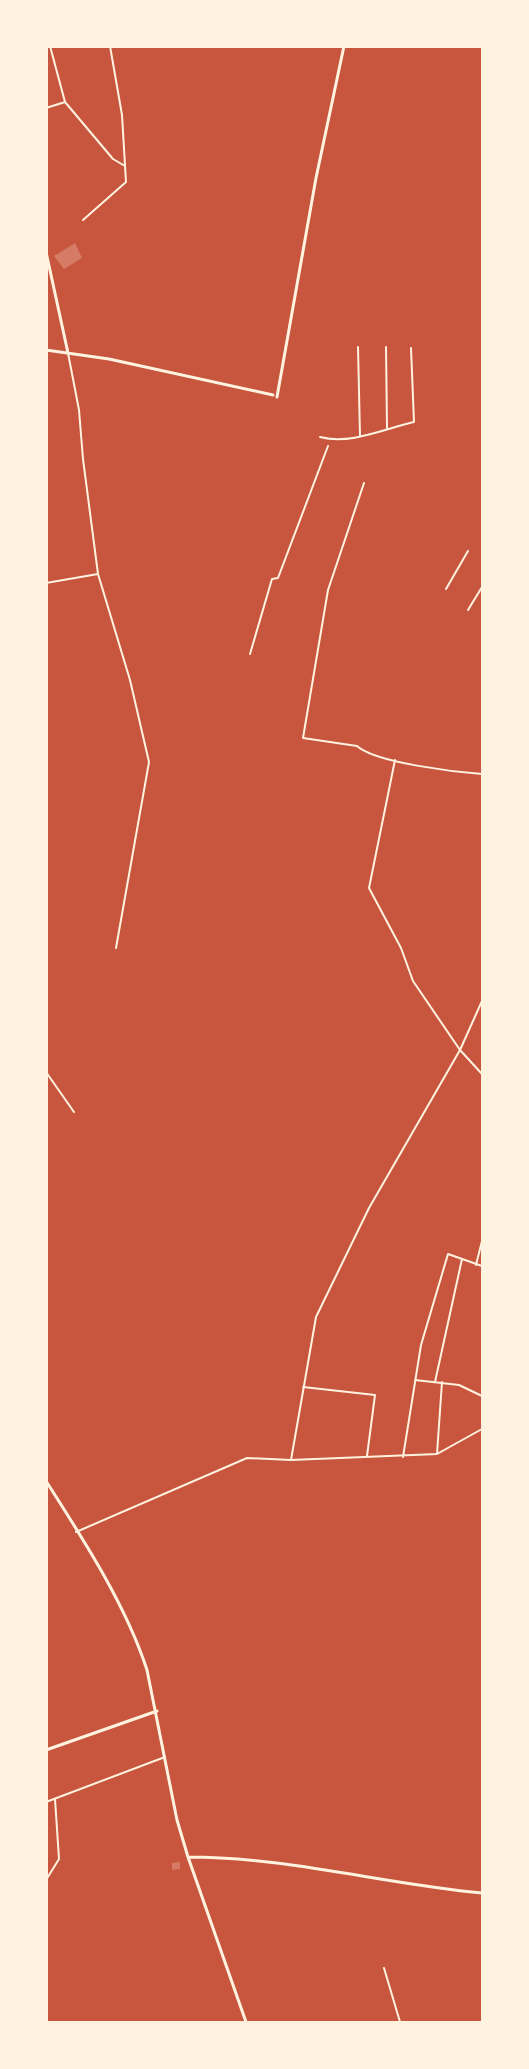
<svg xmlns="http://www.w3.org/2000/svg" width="529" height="2069" font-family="'Public Sans',sans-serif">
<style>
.building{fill:#d67c66}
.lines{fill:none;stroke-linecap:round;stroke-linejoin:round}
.minor{stroke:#fff3e0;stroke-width:2}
.tertiary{stroke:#fff3e0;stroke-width:3}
.secondary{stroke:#fff3e0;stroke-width:3}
</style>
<rect width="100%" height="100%" fill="#c8553d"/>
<!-- building -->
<path class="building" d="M75,243L82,258L64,269L54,256Z
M180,1862V1869L172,1870V1863Z"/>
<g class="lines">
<!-- minor -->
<path class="minor" d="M50,46L65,102L113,159L125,166
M46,108L65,102
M83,220L126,182L122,115L110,46
M358,347L360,436
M386,347L387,428
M68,353L79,410L83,459L98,574L130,680L149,762L116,948
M320,437C350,445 384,429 414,422L411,348
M364,483L328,590L303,738L357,746C376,763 456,772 482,774
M46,583L98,574
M446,589L468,551
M468,610L482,587
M250,654L272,579L278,578L328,446
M395,760L369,888L401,948L413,981L460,1050L482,1074
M46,1072L74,1112
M476,1265L482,1241
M415,1380L459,1385L482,1396
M435,1382L462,1259
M303,1387L375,1395L367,1456
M437,1454L442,1382
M403,1457L421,1345L448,1254L482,1266
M291,1460L316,1317L369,1208L460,1050L482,1001
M76,1532L247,1458L291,1460L437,1454L482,1429
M46,1802L165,1757
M46,1880L59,1859L55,1799
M384,1968L400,2022"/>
<!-- tertiary -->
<path class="tertiary" d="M46,252L68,353
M46,350L109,359L273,395
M277,397L316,178L344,46"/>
<!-- secondary -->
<path class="secondary" d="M46,1481C83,1539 126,1605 147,1670L177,1820L188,1857L246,2022
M46,1750L157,1711
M188,1857C287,1857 384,1884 482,1893"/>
</g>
<!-- border -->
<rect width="529" height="2069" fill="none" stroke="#fff3e0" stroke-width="96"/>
</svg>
